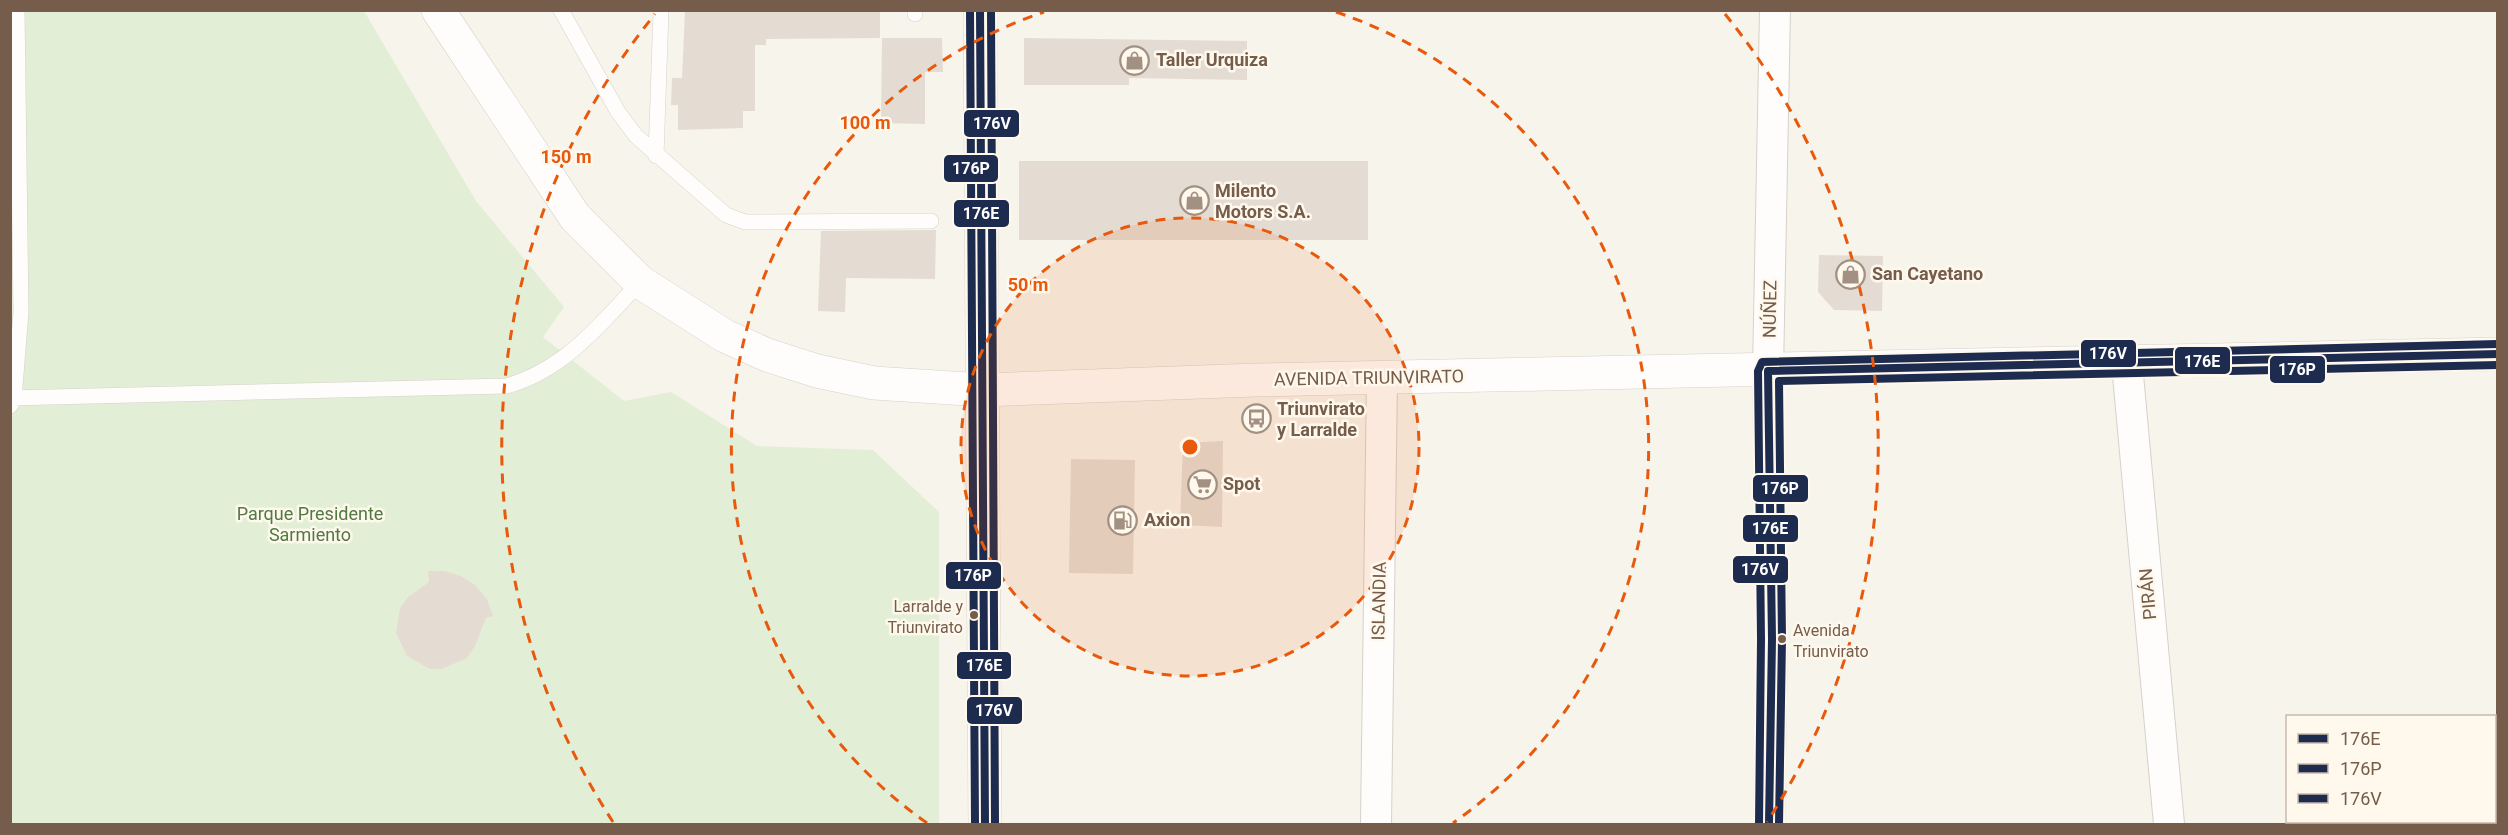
<svg xmlns="http://www.w3.org/2000/svg" width="2508" height="835" font-family="Roboto,sans-serif">
<style>
.green{fill:#e3eed7}
.building{fill:#e4dcd3}
.lines{fill:none;stroke-linecap:round;stroke-linejoin:round}
.lane-casing{stroke:#d6d1ca;stroke-width:16}
.street-casing{stroke:#d6d1ca;stroke-width:32}
.secondary-casing{stroke:#d6d0c8;stroke-width:34}
.lane{stroke:#fefdfc;stroke-width:15}
.street{stroke:#fefdfc;stroke-width:30}
.secondary{stroke:#fefdfc;stroke-width:33}
.bus-1-casing{stroke:#fff8ed;stroke-width:12}
.bus-2-casing{stroke:#fff8ed;stroke-width:12}
.bus-3-casing{stroke:#fff8ed;stroke-width:12}
.bus-1{stroke:#1d2b4f;stroke-width:8}
.bus-2{stroke:#1d2b4f;stroke-width:8}
.bus-3{stroke:#1d2b4f;stroke-width:8}
.ring{fill:none;stroke:#e8590c;stroke-width:3;stroke-dasharray:10 8}
.bus-dot{fill:#755c4b;stroke:#fff8ed;stroke-width:2}
.labels{text-anchor:middle;stroke-width:5;stroke-linejoin:round;paint-order:stroke}
.bus-label{font-size:16px;fill:#755c4b;stroke:#fff8ed;text-anchor:end}
.poi-label{font-size:18px;font-weight:bold;fill:#755c4b;stroke:#fff8ed;text-anchor:start}
.street-label{font-size:18px;fill:#755c4b;stroke:#fff8ed}
.park-label{font-size:18px;fill:#517a43;stroke:#fff8ed}
.centre{fill:#e8590c;stroke:#fff8ed;stroke-width:3}
.ring-label{font-size:18px;text-anchor:middle;font-weight:bold;fill:#e8590c;stroke:#fff8ed;stroke-width:5;stroke-linejoin:round;paint-order:stroke}
.line-badge{stroke:#fff8ed;stroke-width:2}
.badge-label{font-size:16px;text-anchor:middle;font-weight:bold;fill:#fff}
</style>
<rect width="100%" height="100%" fill="#f7f4ec"/>
<!-- green -->
<path class="green" d="M10,11H364L476,201L564,307L543,337L624,401L671,392L757,446L873,450L939,512V824H11Z"/>
<!-- building -->
<path class="building" d="M880,10V38L766,39V45H755V111H743V128L678,130V105H671L672,78H682L685,11Z
M882,38H942L943,72H925V124L881,123Z
M1024,38L1247,41V80L1129,78V85H1024Z
M1019,161H1368V240H1019Z
M936,230L935,279L846,278L845,312L818,311L821,231Z
M1819,255L1883,256L1882,311L1834,310L1818,292Z
M1223,441L1222,527L1180,525L1183,443Z
M1071,459L1135,460L1133,574L1069,573Z
M428,571H444L461,576L475,585L487,599L493,616L486,618L475,646L467,658L442,669H430L407,656L396,633L400,608L408,597L429,582Z"/>
<g class="lines">
<defs>
<path id="lane" d="M561,10L618,112L636,136L726,215L745,222L931,221
M915,10V14
M656,156L661,10
M10,398L506,386C563,371 601,324 640,282
M10,406L14,399L21,312L17,10"/>
<path id="street" d="M2127,364L2169,824
M1376,824L1382,378
M1769,824L1772,639L1768,371L1775,10"/>
<path id="secondary" d="M438,10L575,217L640,282L725,336L767,355L817,371L874,383L983,390L1255,380L2498,354
M980,10L985,824"/>
</defs>
<!-- lane casing -->
<use href="#lane" class="lane-casing"/>
<!-- street casing -->
<use href="#street" class="street-casing"/>
<!-- secondary casing -->
<use href="#secondary" class="secondary-casing"/>
<!-- lane -->
<use href="#lane" class="lane"/>
<!-- street -->
<use href="#street" class="street"/>
<!-- secondary -->
<use href="#secondary" class="secondary"/>
<defs>
<path id="bus-1" d="M980,10L985,824
M1769,824L1772,639L1768,371L2498,354"/>
<path id="bus-2" d="M970,10L975,824
M1779,824L1782,639L1779,381L2498,365"/>
<path id="bus-3" d="M991,10L995,824
M1759,824L1761,639L1758,371L1762,362L2498,344"/>
</defs>
<!-- bus-1 casing -->
<use href="#bus-1" class="bus-1-casing"/>
<!-- bus-2 casing -->
<use href="#bus-2" class="bus-2-casing"/>
<!-- bus-3 casing -->
<use href="#bus-3" class="bus-3-casing"/>
<!-- bus-1 -->
<use href="#bus-1" class="bus-1"/>
<!-- bus-2 -->
<use href="#bus-2" class="bus-2"/>
<!-- bus-3 -->
<use href="#bus-3" class="bus-3"/>
</g>
<!-- distance rings -->
<circle cx="1190" cy="447" r="229" fill="#e8590c" fill-opacity=".12"/>
<g class="ring">
<circle cx="1190" cy="447" r="229"/>
<path d="M927 823A459 459 0 0 1 1044 12M1336 12A459 459 0 0 1 1453 823"/>
<path d="M613 822A688 688 0 0 1 655 14M1725 14A688 688 0 0 1 1767 822"/>
</g>
<!-- icons -->
<defs>
<symbol id="shop-ring" viewBox="-11 -11 22 22"><circle r="9.5" fill="#fff8ed" stroke="#a29183" stroke-width="1.5"/><path d="M-5-2.5h2.3a2.7 3.5 0 0 1 5.4 0H5L5.5 6h-11ZM-1.5-2.5h3a1.5 2.3 0 0 0-3 0Z" fill="#a29183"/></symbol>
<symbol id="bus-ring" viewBox="-11 -11 22 22"><circle r="9.5" fill="#fff8ed" stroke="#a29183" stroke-width="1.5"/><path d="M-5-6H5V4H4V6H2V4H-2V6H-4V4H-5ZM-3.5-4V0h7V-4ZM-3.5 1.2v1.5H-2V1.2ZM2 1.2v1.5H3.5V1.2Z" fill="#a29183"/></symbol>
<symbol id="supermarket-ring" viewBox="-11 -11 22 22"><circle r="9.5" fill="#fff8ed" stroke="#a29183" stroke-width="1.5"/><path d="M-6-5.5h2.5l.6 2H6L4.5 2H-2.5L-4.4-4H-6ZM-1.5 3.2a1.3 1.3 0 1 0 .1 0ZM3 3.2a1.3 1.3 0 1 0 .1 0Z" fill="#a29183"/></symbol>
<symbol id="fuel-ring" viewBox="-11 -11 22 22"><circle r="9.5" fill="#fff8ed" stroke="#a29183" stroke-width="1.5"/><path d="M-5.5-6h7V0h2V4h1.3V-2.5L3-4.5l.8-.8L6-3V5H2.5V1h-1V6h-7ZM-4.2-4.7v3.2H.2V-4.7Z" fill="#a29183"/></symbol>
</defs>
<g fill-rule="evenodd">
<use href="#shop-ring" x="1118" y="44" width="33" height="33"/>
<use href="#shop-ring" x="1178" y="184" width="33" height="33"/>
<use href="#shop-ring" x="1834" y="258" width="33" height="33"/>
<use href="#bus-ring" x="1240" y="402" width="33" height="33"/>
<use href="#supermarket-ring" x="1186" y="468" width="33" height="33"/>
<use href="#fuel-ring" x="1106" y="504" width="33" height="33"/>
</g>
<!-- markers -->
<g class="bus-dot">
<circle cx="974" cy="615" r="5"/>
<circle cx="1782" cy="639" r="5"/>
</g>
<g class="labels">
<!-- bus labels -->
<g class="bus-label">
<text x="963" y="612">Larralde y<tspan x="963" dy="21">Triunvirato</tspan></text>
<text x="1793" y="636" text-anchor="start">Avenida<tspan x="1793" dy="21">Triunvirato</tspan></text>
</g>
<!-- poi labels -->
<g class="poi-label">
<text x="1156" y="66">Taller Urquiza</text>
<text x="1215" y="197">Milento<tspan x="1215" dy="21">Motors S.A.</tspan></text>
<text x="1872" y="280">San Cayetano</text>
<text x="1277" y="415">Triunvirato<tspan x="1277" dy="21">y Larralde</tspan></text>
<text x="1223" y="490">Spot</text>
<text x="1144" y="526">Axion</text>
</g>
<!-- street labels -->
<g class="street-label">
<text transform="translate(1770 309) rotate(-89)" y="6">NÚÑEZ</text>
<text transform="translate(1369 378) rotate(-1)" y="6">AVENIDA TRIUNVIRATO</text>
<text transform="translate(2148 594) rotate(-95)" y="6">PIRÁN</text>
<text transform="translate(1379 601) rotate(-89)" y="6">ISLANDIA</text>
</g>
<!-- park labels -->
<g class="park-label">
<text x="310" y="520">Parque Presidente<tspan x="310" dy="21">Sarmiento</tspan></text>
</g>
</g>
<circle cx="1190" cy="447" r="9" class="centre"/>
<g class="ring-label">
<text x="865" y="129">100 m</text>
<text x="566" y="163">150 m</text>
<text x="1028" y="291">50 m</text>
</g>
<g class="line-badge">
<rect x="963" y="109" width="57" height="29" rx="6" fill="#1d2b4f"/>
<rect x="943" y="154" width="56" height="29" rx="6" fill="#1d2b4f"/>
<rect x="953" y="199" width="57" height="29" rx="6" fill="#1d2b4f"/>
<rect x="2080" y="339" width="57" height="29" rx="6" fill="#1d2b4f"/>
<rect x="2174" y="346" width="57" height="29" rx="6" fill="#1d2b4f"/>
<rect x="2269" y="355" width="57" height="29" rx="6" fill="#1d2b4f"/>
<rect x="1752" y="474" width="57" height="29" rx="6" fill="#1d2b4f"/>
<rect x="1742" y="514" width="57" height="29" rx="6" fill="#1d2b4f"/>
<rect x="1732" y="555" width="57" height="29" rx="6" fill="#1d2b4f"/>
<rect x="945" y="561" width="57" height="29" rx="6" fill="#1d2b4f"/>
<rect x="956" y="651" width="56" height="29" rx="6" fill="#1d2b4f"/>
<rect x="966" y="696" width="57" height="29" rx="6" fill="#1d2b4f"/>
</g>
<g class="badge-label">
<text x="992" y="129">176V</text>
<text x="971" y="174">176P</text>
<text x="981" y="219">176E</text>
<text x="2108" y="359">176V</text>
<text x="2202" y="367">176E</text>
<text x="2297" y="375">176P</text>
<text x="1780" y="494">176P</text>
<text x="1770" y="534">176E</text>
<text x="1760" y="575">176V</text>
<text x="973" y="581">176P</text>
<text x="984" y="671">176E</text>
<text x="994" y="716">176V</text>
</g>
<!-- border -->
<rect width="2508" height="835" fill="none" stroke="#755c4b" stroke-width="24"/>
<!-- legend -->
<rect x="2286" y="715" width="210" height="108" fill="#fff8ed" stroke="#c8baac" stroke-width="1.5"/>
<rect x="2298" y="734" width="30" height="9" fill="#1d2b4f" stroke="#c8baac" stroke-width="1.5"/>
<text x="2340" y="745" font-size="18" fill="#755c4b">176E</text>
<rect x="2298" y="764" width="30" height="9" fill="#1d2b4f" stroke="#c8baac" stroke-width="1.5"/>
<text x="2340" y="775" font-size="18" fill="#755c4b">176P</text>
<rect x="2298" y="794" width="30" height="9" fill="#1d2b4f" stroke="#c8baac" stroke-width="1.5"/>
<text x="2340" y="805" font-size="18" fill="#755c4b">176V</text>
</svg>
